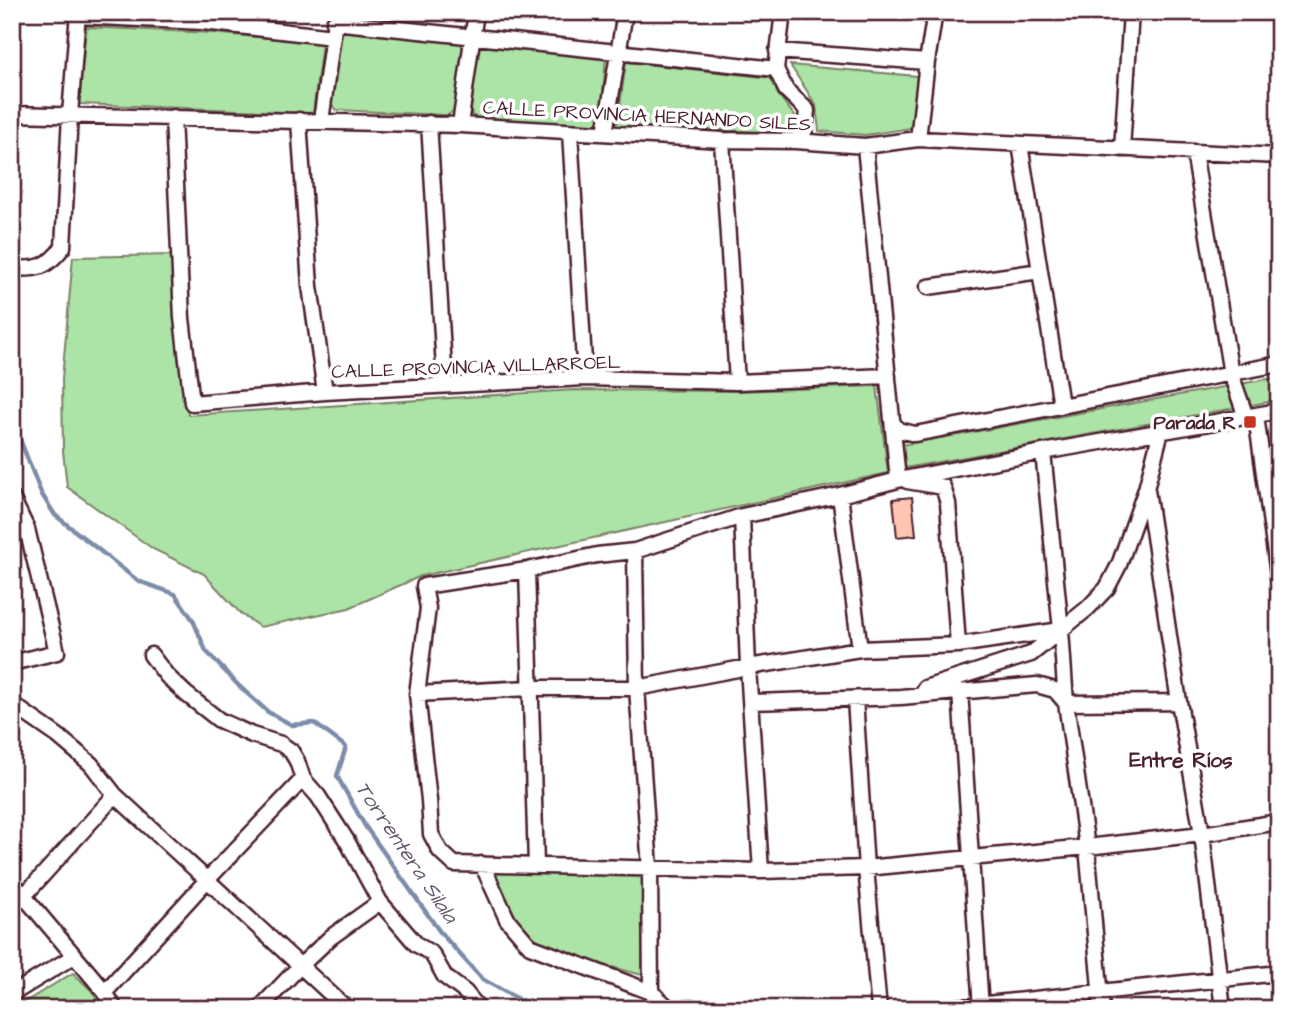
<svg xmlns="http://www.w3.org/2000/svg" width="1291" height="1021" font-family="'Architects Daughter',sans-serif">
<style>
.green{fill:#ace3a6;stroke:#7b8168;stroke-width:2}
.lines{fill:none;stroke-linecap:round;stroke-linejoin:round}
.stream{stroke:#7b8ca8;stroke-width:4.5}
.building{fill:#fec5b2;stroke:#4a1f2b;stroke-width:2}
.street-casing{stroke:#4a1f2b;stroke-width:19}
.street{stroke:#fff;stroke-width:14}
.poi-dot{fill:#c8321e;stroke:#fff;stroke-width:2.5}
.labels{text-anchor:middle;stroke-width:7;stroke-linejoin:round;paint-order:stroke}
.street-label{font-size:19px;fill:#4a1f2b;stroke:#fff}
.poi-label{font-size:19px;font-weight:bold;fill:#4a1f2b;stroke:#fff;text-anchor:end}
.neighbourhood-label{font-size:21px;font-weight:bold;fill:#4a1f2b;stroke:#fff}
.water-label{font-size:21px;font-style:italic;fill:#63556a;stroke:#fff}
</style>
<rect width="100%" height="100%" fill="#fff"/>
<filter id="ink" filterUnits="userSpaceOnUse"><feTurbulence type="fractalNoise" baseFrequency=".0143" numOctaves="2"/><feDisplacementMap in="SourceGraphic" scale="14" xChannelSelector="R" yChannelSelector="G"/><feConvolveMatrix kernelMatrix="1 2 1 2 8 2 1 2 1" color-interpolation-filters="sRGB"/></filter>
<g filter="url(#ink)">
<!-- green -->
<path class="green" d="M86,27L212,33L322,43L313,113L79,104Z
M344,30L461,42L463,52L456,109L448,115H443L337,110L332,105L330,99L339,37Z
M480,44L606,56L601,118L596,124L590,126L480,120L472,115L471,110L478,49Z
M626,62L772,78L777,93L797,119L792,133L617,126Z
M790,65L917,76L912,128L865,135L819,131L816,105Z
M171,255L178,358L188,415L574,390L740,391L877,386L888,473L421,576L349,608L260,627L241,614L204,574L153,549L67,487L63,451L62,379L73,257Z
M1279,377V400L905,468L901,445Z
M499,869L643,875L642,975C601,963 543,955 515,920C506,908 501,889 495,876Z
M73,973L91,990L104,1009H13Z"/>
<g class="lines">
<!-- stream -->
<path class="stream" d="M12,419L41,493L55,515L138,581L175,594L193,620L206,651L239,686L268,712L292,725L314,723L346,747L337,776L365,826L440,932L482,979L518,999L530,1009"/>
</g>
<!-- building -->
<path class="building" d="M912,497L916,535L897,537L893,499Z"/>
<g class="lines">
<defs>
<path id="street" d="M783,12L776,69L786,90L807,110L805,130L796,141
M1276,12L1279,18
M78,16L203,22L333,37
M334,22L776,69
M777,51L927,62
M12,114L460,125L722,140L796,141L865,146L918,139L1279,156
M173,117L182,318L192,403L325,392L585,378L737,382L888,376
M299,120L310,286L325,392
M321,121L334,28
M429,123L445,385
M460,125L476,12
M570,132L585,378
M605,133L625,12
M918,139L927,62L935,12
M722,140L737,382
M1020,144L1061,405
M865,146L898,480
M1122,149L1131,12
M1194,152L1231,374L1246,417
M12,268C37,270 47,268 63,247L70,115L78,12
M928,287L1040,271
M1279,411L1043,452L898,480L840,495L742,516L635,551L597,555L527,570L424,586L428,608L417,694L429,800L431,834L440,851L454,864L761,871L866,868L1087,847L1202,834L1279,822
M1256,416L1279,582
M893,423L898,430L915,434C1036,410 1158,388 1279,364
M1043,452L1061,630L1066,703L1087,847L1102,1009
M907,481L943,487L948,503L958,645
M1147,490L1179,702L1202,834L1223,1009
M840,495L860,649
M12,498L27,529L57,652L12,663
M742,516L748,667L761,871
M635,551L637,688L650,868L651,992
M527,570L536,865
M151,655L167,676L186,694L219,720L252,735L281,744L291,751L297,761L303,779L318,796L347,841L380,902L416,944L432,954L445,977L465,992L479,1009
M925,688L1031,654L1060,631
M960,691L981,1009
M417,694L530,688H637L748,667L860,649L958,645L1061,630L1088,608L1107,588L1119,565L1146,489L1161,431
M855,699L866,868L879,1009
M751,702L901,697L1037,685L1055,690L1066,703L1179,702
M12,704L58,736L91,764L115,795L347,1009
M482,864L507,919L530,946L651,992L670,1009
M12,882L105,992L115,1009
M24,896L115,795
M105,992L207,880L303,779
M12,994L74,956
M259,1009L299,967L331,937L380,902
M939,1009L1279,973"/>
</defs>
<!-- street casing -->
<use href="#street" class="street-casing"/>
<!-- street -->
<use href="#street" class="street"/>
</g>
</g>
<!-- markers -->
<rect class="poi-dot" x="1243" y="415" width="14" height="14" rx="3.5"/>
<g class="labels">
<!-- street labels -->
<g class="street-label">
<text transform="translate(647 115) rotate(3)" y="7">CALLE PROVINCIA HERNANDO SILES</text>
<text transform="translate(476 366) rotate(-2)" y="7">CALLE PROVINCIA VILLARROEL</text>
</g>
<!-- poi labels -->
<g class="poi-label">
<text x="1236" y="429">Parada R</text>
</g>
<!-- neighbourhood labels -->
<g class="neighbourhood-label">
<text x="1181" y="767">Entre Ríos</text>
</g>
<!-- water labels -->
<g class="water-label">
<text transform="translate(407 852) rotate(56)" y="7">Torrentera Silala</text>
</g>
</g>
<!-- margin -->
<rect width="1291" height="1021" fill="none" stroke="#fff" stroke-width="42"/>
<rect x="21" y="21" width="1249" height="979" fill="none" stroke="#4a1f2b" stroke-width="2.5" filter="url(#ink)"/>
</svg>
